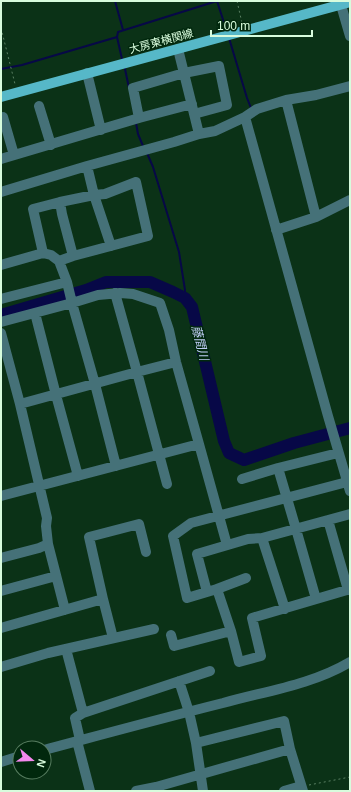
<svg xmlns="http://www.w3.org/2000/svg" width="351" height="792" font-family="Arial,'Noto Sans JP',sans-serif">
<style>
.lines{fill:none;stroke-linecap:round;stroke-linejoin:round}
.stream{stroke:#070847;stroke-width:2}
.river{stroke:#070847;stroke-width:12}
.path{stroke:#5b8164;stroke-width:1;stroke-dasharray:2 3;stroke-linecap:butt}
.minor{stroke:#457178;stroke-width:10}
.major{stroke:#56b8c8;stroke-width:10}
.labels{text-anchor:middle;stroke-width:3;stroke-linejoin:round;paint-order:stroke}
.street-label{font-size:11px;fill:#d8fcdd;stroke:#01280d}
.water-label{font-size:12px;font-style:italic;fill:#beccf3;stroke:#01280d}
</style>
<rect width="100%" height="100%" fill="#0b3217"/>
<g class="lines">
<!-- stream -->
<path class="stream" d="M115,1L123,30
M217,1L227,32
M117,37L122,59
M229,38L247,98L251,108
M1,69L22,65L117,37L118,32L217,1
M125,69L129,88
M136,123L138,134L143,146
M147,153L153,167L179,252L185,290V298"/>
<!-- river -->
<path class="river" d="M1,315L86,290L106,282H150L173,292L185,298L192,307L224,441L229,453L244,460L294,443L350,428"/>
<!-- path -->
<path class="path" d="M237,1L242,23
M1,28L15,84
M309,785L350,777"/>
<!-- minor -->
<path class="minor" d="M341,5L350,36
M178,49L199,134
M87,73L101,130
M286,100L316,217
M39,106L51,145
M245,117L328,416L350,491
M1,118L3,117L14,155
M139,118L133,88L184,73L219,66L227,105L194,114
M1,159L139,118L192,104
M87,166L94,195L111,246
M1,192L87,166L174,142L199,134L215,131L245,117L257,109L286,100L316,95L350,86
M276,230L316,217L350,200
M43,253L33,209L60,202
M59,261L73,256L148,236L136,182L105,194L94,195L60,202L62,214L73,256
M1,265L43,253L51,255L59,261L67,282L72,303L95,384L116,466
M115,293L137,372L167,484
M1,299L67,282
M35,313L56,395L78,476
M1,322L72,303L98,295L120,293L133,294L160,303L169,330L176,362L199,444L1,496
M1,333L20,404L47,518L46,526L48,544
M20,404L137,372L176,362
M199,444L227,545
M242,479L278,468
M328,520L348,590
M1,558L39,548L48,544L65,610
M217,589L187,598L173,536L191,523L347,482
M1,591L56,576
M207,592L197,554L248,539L262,538
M103,599L89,537L139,524L146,552
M316,599L296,529L278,468L338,453
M285,609L262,538L350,514
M1,628L103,599L113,638
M231,631L217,589L246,578
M171,635L174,646L231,631L239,662L261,656L252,618L350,589
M66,649L83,713L75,718L80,740
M1,667L48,653L154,629
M179,681L189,712L196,743L203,791
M83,713L210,671
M77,741L90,791
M196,743L284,721L290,749L303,791
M44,750C104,734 163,718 223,703C266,691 311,685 350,662
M1,762L20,756
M136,791L156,787L290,749
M284,791L301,786"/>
<!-- major -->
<path class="major" d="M1,97L350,2"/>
</g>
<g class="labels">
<!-- street labels -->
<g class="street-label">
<text transform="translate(161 41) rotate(-15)" y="4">大房東横関線</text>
</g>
<!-- water labels -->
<g class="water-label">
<text transform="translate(200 343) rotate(76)" y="4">藤間川</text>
</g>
</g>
<!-- border -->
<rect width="351" height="792" fill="none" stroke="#d8fcdd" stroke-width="4"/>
<!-- north arrow -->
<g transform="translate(32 760) rotate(109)"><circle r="19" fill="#01280d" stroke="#577d60"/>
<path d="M0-3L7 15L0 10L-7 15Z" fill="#f589ee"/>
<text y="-6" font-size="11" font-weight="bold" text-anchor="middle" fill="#d8fcdd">N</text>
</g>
<!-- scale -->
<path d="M211 30v6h101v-6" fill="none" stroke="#d8fcdd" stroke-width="2"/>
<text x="217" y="30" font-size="12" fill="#d8fcdd" stroke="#01280d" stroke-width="3" paint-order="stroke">100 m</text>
</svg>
